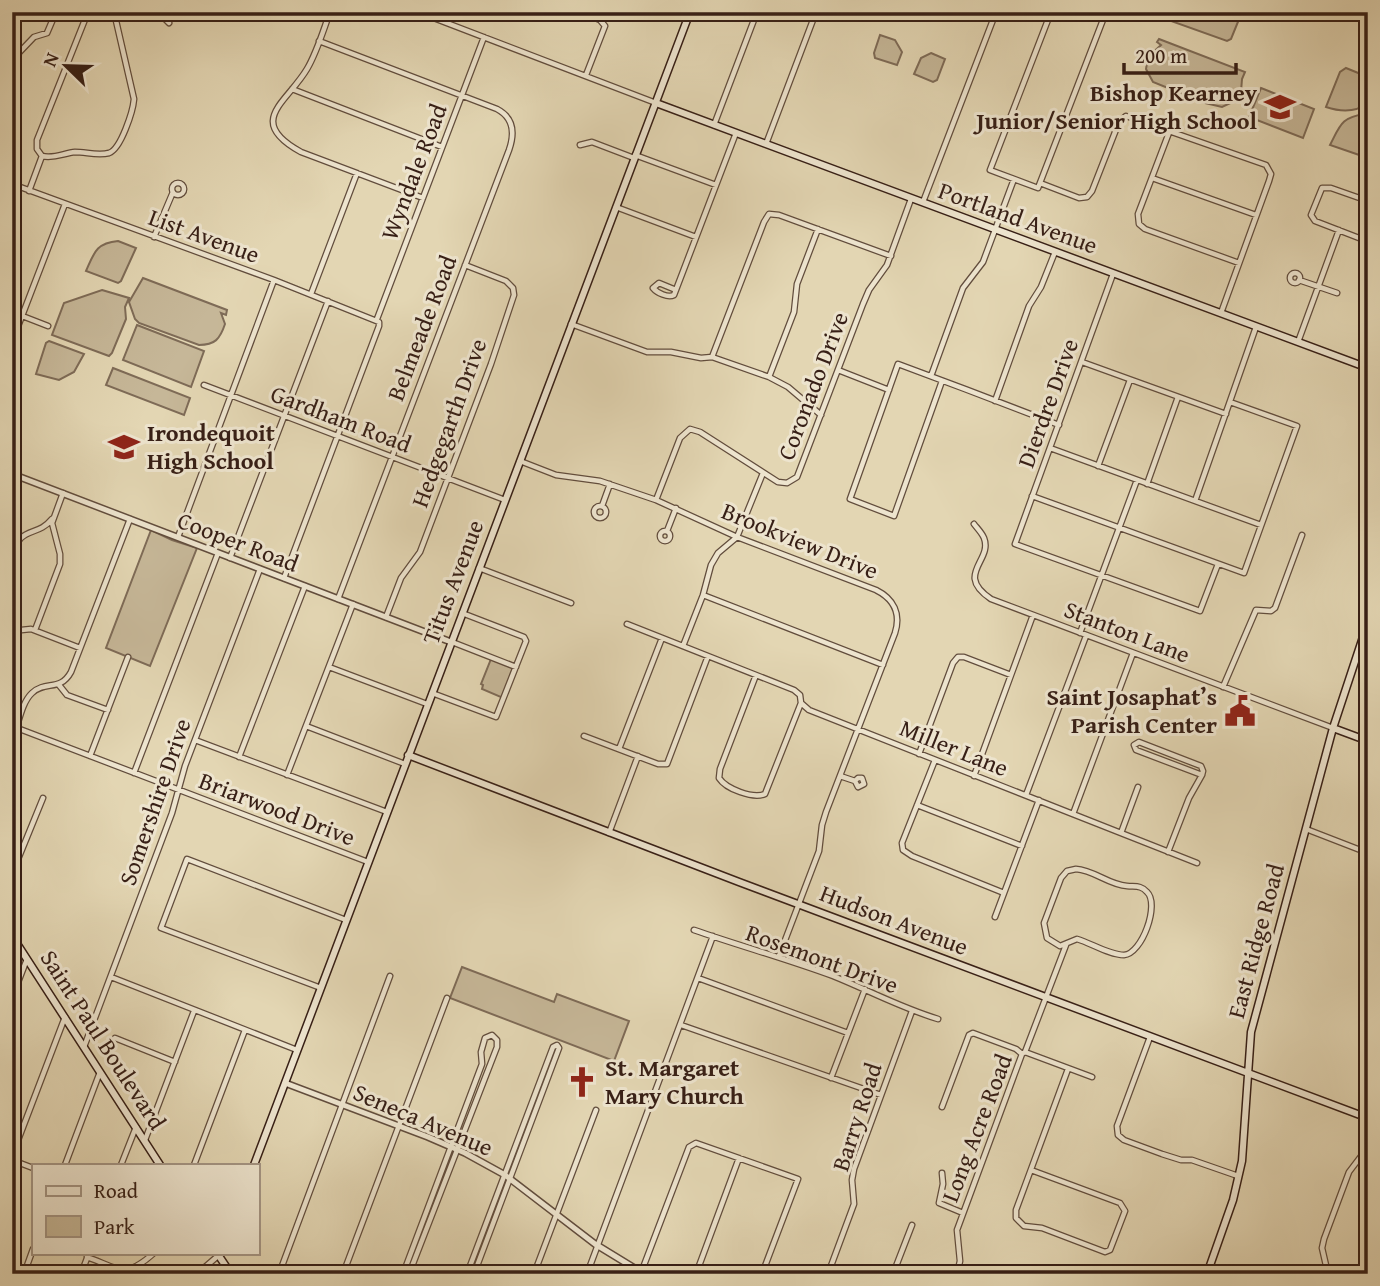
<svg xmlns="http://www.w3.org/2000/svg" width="1380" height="1286" font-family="'Gentium Book Plus',serif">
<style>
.green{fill:#c6b798;stroke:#7e6b57;stroke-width:2}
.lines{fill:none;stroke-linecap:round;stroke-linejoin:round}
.minor-casing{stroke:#624d3d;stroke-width:7}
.tertiary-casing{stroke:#624d3d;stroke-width:8}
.secondary-casing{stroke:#371f16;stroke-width:9}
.minor{stroke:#ede4ce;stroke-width:4.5}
.tertiary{stroke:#ede4ce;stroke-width:5}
.secondary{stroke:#ede4ce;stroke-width:6}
.labels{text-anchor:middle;stroke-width:6;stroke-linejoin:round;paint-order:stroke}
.poi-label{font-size:24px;font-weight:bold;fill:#371f16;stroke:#ede4ce;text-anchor:end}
.street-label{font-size:24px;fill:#371f16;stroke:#ede4ce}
</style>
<rect width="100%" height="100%" fill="#e3d6b3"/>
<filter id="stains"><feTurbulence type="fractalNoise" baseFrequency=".00286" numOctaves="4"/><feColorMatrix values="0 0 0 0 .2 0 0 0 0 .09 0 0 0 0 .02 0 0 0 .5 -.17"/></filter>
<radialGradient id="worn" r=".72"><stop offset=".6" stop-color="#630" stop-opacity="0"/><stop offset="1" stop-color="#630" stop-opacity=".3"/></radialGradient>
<!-- green -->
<path class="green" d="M1175,12H1242L1231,39L1227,41L1171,21Z
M880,35L895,40L902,52L897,65L875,58L874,53Z
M1159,39L1245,72L1242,79L1241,92L1235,101L1222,107L1205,103L1153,82L1146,69L1148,57L1161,45L1157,42Z
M931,53L945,59L937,80L933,82L914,74L921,58Z
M1346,68L1368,77V103C1355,113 1341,112 1326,107L1340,72Z
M1261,88L1314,109L1303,138L1249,117Z
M1365,114L1368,115V158L1330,145C1340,126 1341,117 1365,114Z
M118,241L136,248L121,281L118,283L86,271C94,253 96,243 118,241Z
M143,278L227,310L226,315L221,313L225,324C220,339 215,345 199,345L139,323L135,319L129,302Z
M102,290L129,298L125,307L126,319L112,353L109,356L52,335L64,303Z
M137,325L204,351L191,387L123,360Z
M49,341L84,354L74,372L59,380L36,374L46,343Z
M113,368L190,398L184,415L106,385Z
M151,530L172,540L197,548L150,666L106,648Z
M491,659L513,668L503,698L482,689L483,685L481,684Z
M462,967L554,1002L557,994L629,1021L614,1061L450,998Z"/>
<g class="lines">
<defs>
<path id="minor" d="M88,12L37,140V149L42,156C54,159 64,153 75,152C86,152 98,156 109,153C121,149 133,111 134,99L114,12
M158,12L169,23
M330,12C323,31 317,52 307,69C287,103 245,121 301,152L423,198
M418,12L656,103
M581,12L600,20L605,26L586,75
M1051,12L990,170L1038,188L1106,12
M319,41L497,109C514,118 515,133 509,150L338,599
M12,60L34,37L47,33L56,12
M292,89L442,147
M714,125L757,12
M1170,130L1138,214L1139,224L1145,229L1239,263
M766,144L816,12
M580,145L592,142L634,158
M635,155L716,185
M1152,178L1256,215
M172 189a6 6 0 1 1 12 0a6 6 0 1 1-12 0Z
M1040,183L1079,198L1087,197L1092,191L1119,122L1126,116L1266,165L1271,174L1269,181L1221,313
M12,184L274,280L379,322V326L284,578
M29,191L42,156
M1368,201L1331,188H1322L1311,215L1315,221L1359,238H1368
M923,202L996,12
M616,207L696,237
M154,237L173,192
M1290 278a5 5 0 1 1 10 0a5 5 0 1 1-10 0Z
M1113,274L1015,544L1200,611L1218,564
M1299,280L1337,293
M676,290L659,283L653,288C657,293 668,298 674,295L736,133
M311,294L357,173
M12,312L48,326
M377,319L484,37
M571,324L647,352H671L701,358L712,357L769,377L788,387L821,415
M12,342L65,204
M1298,342L1339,230
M712,357L764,222L769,214L779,215L891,256
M1082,362L1226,414
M838,370L889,390
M931,376L963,288L983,262L1014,179
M769,377L794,312L797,284L818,229
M942,381L894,516L850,499L898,364C952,384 1005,404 1059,425
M204,385L505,500
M995,401L1029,306L1041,287L1055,252
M1050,448L1261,525
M520,461L556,475L600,481L656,500L737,537L876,590C894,599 901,614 895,633L826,812L822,825L819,851L779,956
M1098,466L1130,380
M1147,484L1178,397
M1032,496L1244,573L1297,426L1230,402
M656,500L680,438L690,429L700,432L778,482L787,483L797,477L863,304L869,290L887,265L911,199
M1195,501L1256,327
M594 512a6 6 0 1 1 12 0a6 6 0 1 1-12 0Z
M602,506L610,484
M974,524C977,528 982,533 984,538C993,561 954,574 991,599L1333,728
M660 536a5 5 0 1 1 10 0a5 5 0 1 1-10 0Z
M667,531L676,508
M178,537L274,280
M230,558L328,301
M12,559C19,523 36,539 52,519
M479,568L571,603
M703,595L883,665
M386,617L401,578L420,552L491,364L514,295L513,288L506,281L465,265
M627,624L794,690L800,695L801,703L809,710L1197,863
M35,630L60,564V554L52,523L63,493
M12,631L31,629L80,648
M1080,633L1137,480
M452,642L516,667
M683,646L703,595L711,565L718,553L737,537L763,473
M329,667L427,704
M756,675L720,769L719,778C726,789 753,799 765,794L801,703
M59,685L67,695L108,710
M1223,687L1256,610L1271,611L1275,608L1302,535
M432,693L496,717L526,641L524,637L462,613
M306,726L405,764
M17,728L368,862
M584,736L658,764H667L708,656
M195,740L387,812
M12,741C18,727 21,703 32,693C46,680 60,692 71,672L130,519
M619,749L662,638
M919,754L953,663L958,657H964L1011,675
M90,756L128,657
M239,757L305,586
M935,760L902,843L903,850L912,856L1004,893
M134,773L218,553
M287,775L353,604
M840,776L855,781L858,787L864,784L862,778H858L855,781
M974,776L1033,615
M1026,795L1086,636
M917,805L1022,846
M1073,814L1133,653
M1306,829L1368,853
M609,833L638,756
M1121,833L1138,787
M1168,852L1189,798L1202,775L1136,750L1134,745L1139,742L1201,766L1203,771L1202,775
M1076,869C1094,870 1109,885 1127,886C1135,887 1141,885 1147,892C1160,904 1142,954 1124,955C1109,955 1091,943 1077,939L1060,946L1047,938L1044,923L1061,878L1067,871Z
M12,874L43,798
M995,917L1039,800
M694,930C740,946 787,959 833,976C868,990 901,1008 938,1019
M111,977L297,1050
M698,978L848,1033
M321,988L161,928L187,859L346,920
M12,998L27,959
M681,1025L881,1095
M1150,1037L1117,1126L1118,1135L1124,1140L1162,1154L1181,1160H1192L1238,1176
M115,1038L175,1062
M84,1047L172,813L185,766L260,569
M1025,1052L1092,1077
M831,1078L865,989
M942,1107L969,1035L973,1033L1016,1049L1022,1054
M145,1140L194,1011
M12,1156L65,1017
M12,1160L33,1168
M65,1165L100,1072
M121,1165L136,1127
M194,1165L245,1030
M1031,1170L1120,1203L1125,1211L1110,1250L1105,1252L1042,1228L1024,1226L1016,1218V1210L1068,1069
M942,1173L943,1184L939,1203L963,1213
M87,1257C120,1269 125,1279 154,1253
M641,1273L689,1147L696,1143L798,1179L762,1274
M24,1274L33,1249
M81,1274L89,1253
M197,1274L219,1255
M279,1274L390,976
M343,1274L447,998
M403,1274L482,1064L481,1052L485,1038L492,1035L497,1040V1047L409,1274
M467,1274L553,1047L557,1045L559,1048L474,1274
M534,1274L596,1110
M587,1274L713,936
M696,1274L739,1158
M828,1274L854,1204L852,1180L854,1169L912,1011
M893,1274L912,1225
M957,1274L960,1261L957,1230L1022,1054L1025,1052L1066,945
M1328,1274L1322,1248L1324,1239L1349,1172L1368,1147"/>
<path id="tertiary" d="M12,474L451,642
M285,1083L428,1137L465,1153L505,1175L595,1244L644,1274"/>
<path id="secondary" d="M656,103L1368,368
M1333,728L1368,741
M408,755L739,882L1368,1118
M12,936L160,1165
M254,1165L690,12
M217,1253L231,1274
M1207,1274L1233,1200L1242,1161L1251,1032L1333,728L1368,622"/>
</defs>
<!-- minor casing -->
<use href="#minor" class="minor-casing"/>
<!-- tertiary casing -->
<use href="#tertiary" class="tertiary-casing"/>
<!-- secondary casing -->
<use href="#secondary" class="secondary-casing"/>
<!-- minor -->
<use href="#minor" class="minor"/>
<!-- tertiary -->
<use href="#tertiary" class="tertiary"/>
<!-- secondary -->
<use href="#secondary" class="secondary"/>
</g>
<!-- icons -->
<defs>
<symbol id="school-bare" viewBox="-9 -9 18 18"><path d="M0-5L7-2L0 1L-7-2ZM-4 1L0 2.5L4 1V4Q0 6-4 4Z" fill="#8f2418" stroke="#ede4ce" stroke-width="2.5" paint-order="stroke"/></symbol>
<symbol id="civic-bare" viewBox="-9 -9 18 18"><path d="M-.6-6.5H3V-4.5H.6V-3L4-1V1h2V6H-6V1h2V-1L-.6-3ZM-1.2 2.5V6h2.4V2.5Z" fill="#8f2418" stroke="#ede4ce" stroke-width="2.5" paint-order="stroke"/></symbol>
<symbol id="church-bare" viewBox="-9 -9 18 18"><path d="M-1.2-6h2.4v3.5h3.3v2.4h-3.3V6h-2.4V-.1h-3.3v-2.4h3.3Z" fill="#8f2418" stroke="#ede4ce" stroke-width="2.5" paint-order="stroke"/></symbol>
</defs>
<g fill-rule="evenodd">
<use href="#school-bare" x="1258" y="85" width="44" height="44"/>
<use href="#school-bare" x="102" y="425" width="44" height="44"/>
<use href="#civic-bare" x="1218" y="689" width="44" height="44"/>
<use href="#church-bare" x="560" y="1060" width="44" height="44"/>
</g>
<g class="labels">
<!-- poi labels -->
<g class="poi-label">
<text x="1257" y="101">Bishop Kearney<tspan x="1257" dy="28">Junior/Senior High School</tspan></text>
<text x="147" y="441" text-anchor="start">Irondequoit<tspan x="147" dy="28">High School</tspan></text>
<text x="1217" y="705">Saint Josaphat’s<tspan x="1217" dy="28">Parish Center</tspan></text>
<text x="605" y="1076" text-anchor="start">St. Margaret<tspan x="605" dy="28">Mary Church</tspan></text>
</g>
<!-- street labels -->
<g class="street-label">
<text transform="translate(414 172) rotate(-69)" y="8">Wyndale Road</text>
<text transform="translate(1018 218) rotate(20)" y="8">Portland Avenue</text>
<text transform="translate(204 236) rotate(20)" y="8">List Avenue</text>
<text transform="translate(422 328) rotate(-69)" y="8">Belmeade Road</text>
<text transform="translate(813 386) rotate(-69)" y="8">Coronado Drive</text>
<text transform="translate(1048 403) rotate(-70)" y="8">Dierdre Drive</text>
<text transform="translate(341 419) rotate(21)" y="8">Gardham Road</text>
<text transform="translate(449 423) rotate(-70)" y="8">Hedgegarth Drive</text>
<text transform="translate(800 541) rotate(22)" y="8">Brookview Drive</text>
<text transform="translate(238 542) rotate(21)" y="8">Cooper Road</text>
<text transform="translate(453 582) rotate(-69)" y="8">Titus Avenue</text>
<text transform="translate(1127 632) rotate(21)" y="8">Stanton Lane</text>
<text transform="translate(954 748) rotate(22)" y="8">Miller Lane</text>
<text transform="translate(155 802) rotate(-71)" y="8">Somershire Drive</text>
<text transform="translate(277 809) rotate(21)" y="8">Briarwood Drive</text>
<text transform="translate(894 920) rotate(21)" y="8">Hudson Avenue</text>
<text transform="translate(1256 941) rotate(-75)" y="8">East Ridge Road</text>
<text transform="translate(822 959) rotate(20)" y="8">Rosemont Drive</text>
<text transform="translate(103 1040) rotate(57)" y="8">Saint Paul Boulevard</text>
<text transform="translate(857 1117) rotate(-72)" y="8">Barry Road</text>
<text transform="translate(423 1120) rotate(23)" y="8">Seneca Avenue</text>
<text transform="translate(977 1128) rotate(-69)" y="8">Long Acre Road</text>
</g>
</g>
<!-- margin -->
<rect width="1380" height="1286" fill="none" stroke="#e3d6b3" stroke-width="42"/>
<rect x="14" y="14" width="1352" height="1258" fill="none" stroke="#371f16" stroke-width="3.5"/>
<rect x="21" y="21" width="1338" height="1244" fill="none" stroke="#371f16" stroke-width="2"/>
<!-- legend -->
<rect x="32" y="1164" width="228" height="91" fill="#ede4ce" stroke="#a49584" stroke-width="2"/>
<rect x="46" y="1186" width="35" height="10" fill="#ede4ce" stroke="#a49584" stroke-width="2"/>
<text x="94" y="1198" font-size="21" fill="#371f16">Road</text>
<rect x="46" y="1216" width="35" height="21" fill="#c6b798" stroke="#a49584" stroke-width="2"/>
<text x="94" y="1234" font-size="21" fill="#371f16">Park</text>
<!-- north arrow -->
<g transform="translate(66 66) rotate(293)" stroke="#ede4ce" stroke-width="5" paint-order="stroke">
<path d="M0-5L12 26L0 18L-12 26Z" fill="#371f16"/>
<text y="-10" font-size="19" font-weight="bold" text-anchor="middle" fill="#371f16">N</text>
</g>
<!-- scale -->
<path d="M1124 63v10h112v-10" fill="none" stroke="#371f16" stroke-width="3.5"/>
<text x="1135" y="63" font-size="21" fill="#371f16" stroke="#ede4ce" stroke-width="5" paint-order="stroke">200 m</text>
<rect width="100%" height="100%" filter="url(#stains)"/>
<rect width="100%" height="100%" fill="url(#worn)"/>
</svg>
